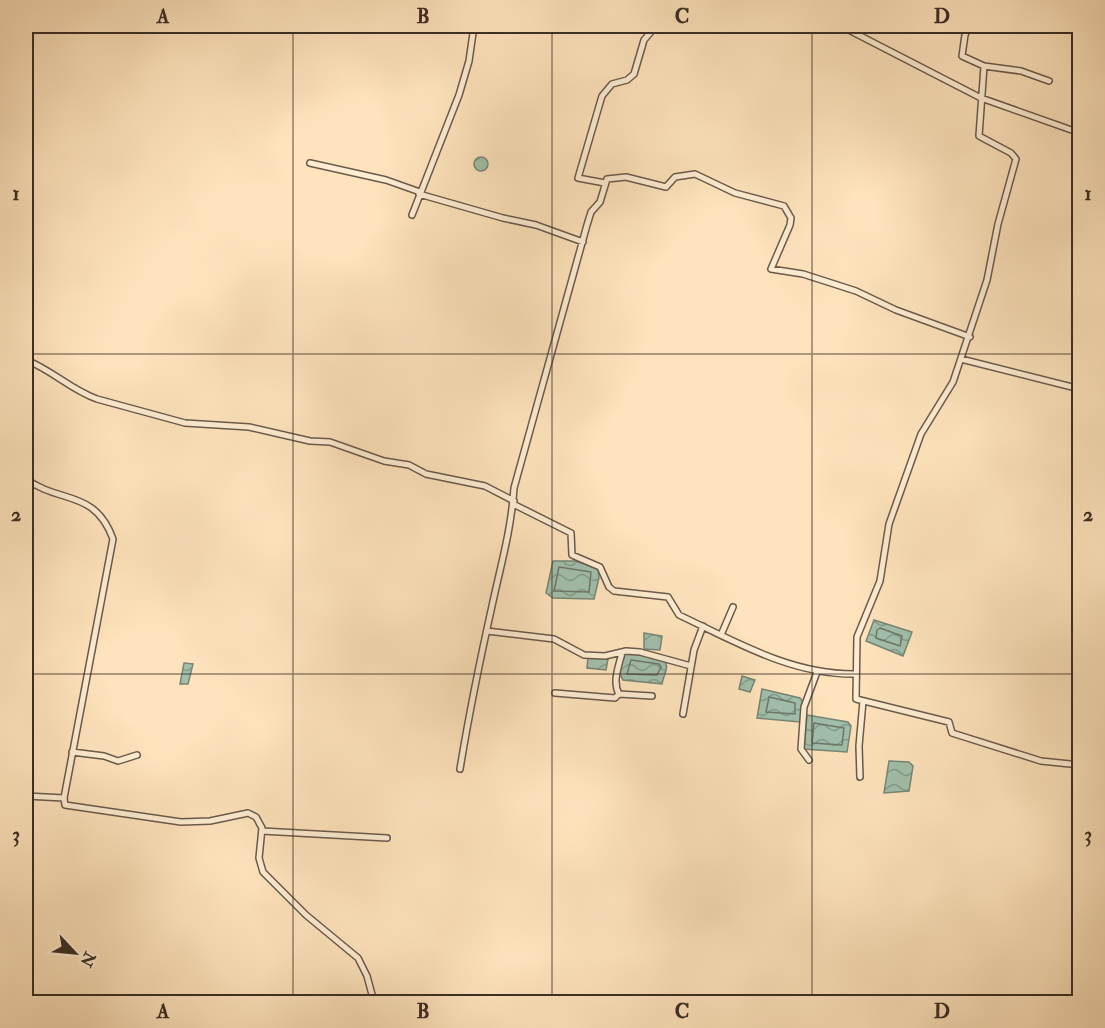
<svg xmlns="http://www.w3.org/2000/svg" width="1105" height="1028" font-family="'IM FELL Double Pica',serif">
<style>
.water{fill:url(#water-waves);stroke:#778575;stroke-width:1.5}
.lines{fill:none;stroke-linecap:round;stroke-linejoin:round}
.shore{stroke:#6d7668;stroke-width:1.5}
.minor-casing{stroke:#6a5a4b;stroke-width:8}
.minor{stroke:#feedd3;stroke-width:5}
.grid{fill:none;stroke:#392d25;stroke-width:1.5;stroke-opacity:0.55}
.neatline{fill:none;stroke:#392d25;stroke-width:2}
.grid-label{font-size:20px;text-anchor:middle;font-weight:bold;fill:#392d25}
</style>
<defs>
<pattern id="water-waves" width="16" height="10" patternUnits="userSpaceOnUse" patternTransform="scale(1.5)"><rect width="16" height="10" fill="#a1bfab"/><path d="M0 5q4-4 8 0t8 0" fill="none" stroke="#849c8b"/></pattern>
</defs>
<rect width="100%" height="100%" fill="#fee3bc"/>
<filter id="stains"><feTurbulence type="fractalNoise" baseFrequency=".00333" numOctaves="4"/><feColorMatrix values="0 0 0 0 .2 0 0 0 0 .09 0 0 0 0 .02 0 0 0 .5 -.17"/></filter>
<radialGradient id="worn" r=".72"><stop offset=".6" stop-color="#630" stop-opacity="0"/><stop offset="1" stop-color="#630" stop-opacity=".3"/></radialGradient>
<!-- water -->
<path class="water" d="M474 164a7 7 0 1 1 14 0a7 7 0 1 1-14 0Z
M553,561H575L598,568L599,578L594,599L553,598L546,593Z
M874,620L912,632L903,656L866,641Z
M644,633L662,636L660,650L644,649Z
M625,653L662,658C671,666 664,673 662,684L623,680L619,672Z
M588,656L608,659L606,670L587,668Z
M184,663L193,664L188,684H180Z
M742,676L755,680L750,692L739,689Z
M762,689L800,698L803,702L800,722L757,718Z
M807,715L848,722L851,726L847,752L804,749Z
M889,761L909,762L913,766L909,791L884,793Z"/>
<g class="lines">
<!-- shore -->
<path class="shore" d="M559,567L591,572L589,592L554,591Z
M880,628L902,636L900,646L876,638L877,630Z
M631,660L659,664L661,667L657,675L627,674Z
M769,697L795,703V714L766,712Z
M814,723L844,728L842,745L812,743Z"/>
<defs>
<path id="minor" d="M841,26L981,98L1080,133
M969,26L965,35L962,56L984,66L1021,71L1049,81
M984,66L979,136L1011,153L1016,159L998,224L987,280L953,382L921,434L889,524L880,581L857,637L856,699L949,722L952,733L1041,761L1080,765
M310,163L386,180L420,192
M605,183L578,178L602,96L612,84L627,80L634,74L644,40L656,26
M419,194L503,218L536,225L583,242
M412,215L459,95L469,61L474,26
M961,359L1080,389
M26,360C52,370 71,390 97,399L185,423L249,427L310,441L330,442L384,461L409,465L426,474L485,486L514,501
M26,479C60,504 95,489 113,539L64,798L65,805L181,822L210,821L248,813L256,817L262,828L259,858L263,872L306,915L358,958L367,976L374,1002
M515,505L571,533L572,555L600,567L609,587L614,591L668,597L679,615C736,642 792,675 856,674
M487,631L554,639L584,655L605,656L626,651L640,652L691,666
M721,635L733,607
M555,693L615,698L619,694L652,696
M619,694C612,682 619,665 622,653
M683,714L694,650L703,626
M72,752L104,756L118,761L137,755
M809,760L801,749L804,707L817,672
M460,769C469,714 480,660 492,606C501,564 511,531 514,488L587,225L591,212L600,202L607,179L626,177L666,187L675,177L695,174L735,193L784,206L791,218L790,225L771,269L803,274L856,291L896,310L970,337
M860,777L859,746L863,701
M26,796L64,798
M262,831L387,838"/>
</defs>
<!-- minor casing -->
<use href="#minor" class="minor-casing"/>
<!-- minor -->
<use href="#minor" class="minor"/>
</g>
<!-- grid -->
<path class="grid" d="M293,26V1002M552,26V1002M812,26V1002M26,354H1080M26,674H1080"/>
<!-- margin -->
<rect width="1105" height="1028" fill="none" stroke="#fee3bc" stroke-width="66"/>
<!-- north arrow -->
<g transform="translate(75 953) rotate(116)" stroke="#feedd3" stroke-width="4.5" paint-order="stroke">
<path d="M0-4.5L10 22L0 15L-10 22Z" fill="#392d25"/>
<text y="-9" font-size="16" font-weight="bold" text-anchor="middle" fill="#392d25">N</text>
</g>
<rect x="33" y="33" width="1039" height="962" class="neatline"/>
<g class="grid-label">
<text x="163" y="23">A</text>
<text x="423" y="23">B</text>
<text x="682" y="23">C</text>
<text x="942" y="23">D</text>
<text x="16" y="200">1</text>
<text x="1088" y="200">1</text>
<text x="16" y="521">2</text>
<text x="1088" y="521">2</text>
<text x="16" y="841">3</text>
<text x="1088" y="841">3</text>
<text x="163" y="1018">A</text>
<text x="423" y="1018">B</text>
<text x="682" y="1018">C</text>
<text x="942" y="1018">D</text>
</g>
<rect width="100%" height="100%" filter="url(#stains)"/>
<rect width="100%" height="100%" fill="url(#worn)"/>
</svg>
